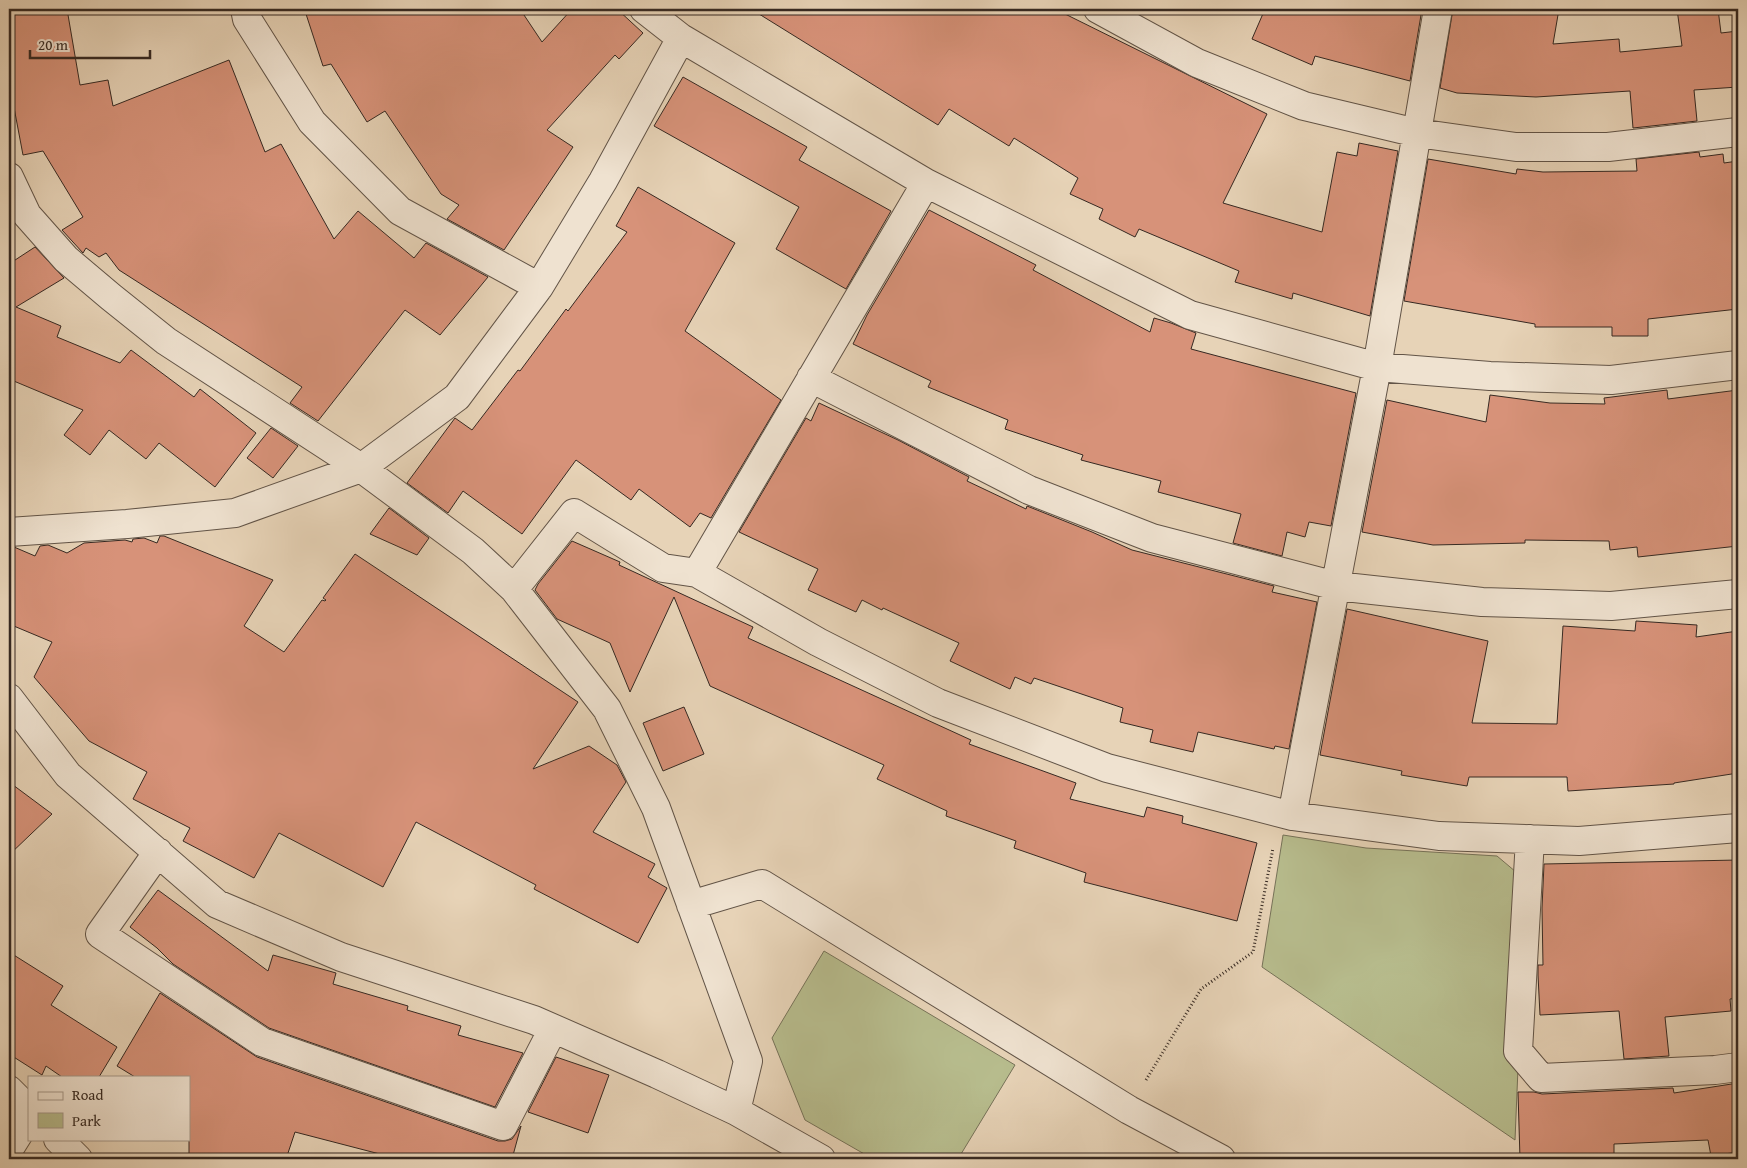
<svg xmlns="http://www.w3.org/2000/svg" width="1747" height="1168" font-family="'Gentium Book Plus',serif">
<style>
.green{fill:#b7bc8d;stroke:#767258}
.building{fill:#d79279;stroke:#362922}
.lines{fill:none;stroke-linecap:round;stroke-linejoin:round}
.minor-casing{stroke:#625447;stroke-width:30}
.path{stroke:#362922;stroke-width:3;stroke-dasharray:1 2.5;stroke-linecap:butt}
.minor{stroke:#efe2d0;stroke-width:28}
</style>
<rect width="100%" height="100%" fill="#e7d3b7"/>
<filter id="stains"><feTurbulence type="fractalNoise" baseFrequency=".004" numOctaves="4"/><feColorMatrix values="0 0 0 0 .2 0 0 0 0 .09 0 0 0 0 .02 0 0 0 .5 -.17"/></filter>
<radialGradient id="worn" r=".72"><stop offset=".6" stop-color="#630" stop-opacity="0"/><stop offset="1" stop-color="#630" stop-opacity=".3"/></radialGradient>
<!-- green -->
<path class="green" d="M1283,835L1366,848L1497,856L1516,872L1518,1068L1515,1140L1262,967Z
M824,951L1015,1065L958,1159H873L805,1120L772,1038Z"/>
<!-- building -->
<path class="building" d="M9,9H67L80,85L108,80L113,106L229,60L265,152L281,144L334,239L358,211L414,258L426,243L488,277L440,335L405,310L318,421L290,403L302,387L119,270L106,253L99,257L86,248L83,253L62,230L83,217L43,151L23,155L9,81Z
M323,9H520L542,42L572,9H617L643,33L619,59L615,55L547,130L573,147L504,250L447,219L459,205L441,194L385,111L367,122L331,64L323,66L306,14Z
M751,9H1055L1267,114L1223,203L1322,232L1337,152L1357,156L1359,143L1398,151L1370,316L1293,293L1292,299L1235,282L1239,271L1139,229L1135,237L1099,219L1103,209L1070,194L1078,178L1014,138L1009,146L949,109L938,125Z
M1265,9H1422L1410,81L1315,56L1312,65L1252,39Z
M1453,9H1559L1553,44L1619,39L1620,52L1682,46L1677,9H1718L1721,33L1738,31V87L1694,90L1697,121L1633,128L1630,91L1536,97L1457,93L1440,88Z
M683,77L807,147L799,160L891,211L846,289L776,249L799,207L654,126Z
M1699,152L1700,157L1723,154L1724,163L1738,161V309L1648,319V336H1612V327H1535V324L1404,301L1428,159L1516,174L1517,169L1543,172L1637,171L1636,159Z
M638,187L735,243L685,331L781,400L711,518L700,513L690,527L639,489L631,500L576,460L522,534L463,491L448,513L407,483L455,418L472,430L518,370L520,371L566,309L568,311L627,232L616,226Z
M929,210L1036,265L1033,270L1150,332L1154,318L1171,323L1196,333L1191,349L1356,393L1331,526L1309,522L1305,537L1287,532L1282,556L1233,543L1241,514L1158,492L1161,481L1081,460L1083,455L1005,429L1008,420L928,387L931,381L853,344L867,315Z
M35,247L64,278L16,307L61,326L57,337L120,363L131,350L194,397L200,389L256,433L215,487L159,443L146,459L109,430L90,455L64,435L83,410L9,379V264Z
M1667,390L1668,399L1738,390V546L1638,557L1637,547L1610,550L1609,541L1525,540V543L1433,545L1362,532L1387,400L1486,422L1490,395L1550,403L1605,404L1604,398Z
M819,403L898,440L969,477L967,481L1026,509L1027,506L1092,532L1132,550L1274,586L1272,592L1317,602L1289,749L1275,746L1274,749L1198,732L1193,752L1150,742L1153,730L1120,722L1123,708L1034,678L1031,684L1015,677L1010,689L950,661L959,643L883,608L882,610L862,600L856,612L808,590L818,569L739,532L806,418L811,421Z
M271,428L298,446L273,478L247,458Z
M389,508L429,538L417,555L370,534Z
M160,536H164L273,580L244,626L284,652L322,600L325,601L326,600L323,598L355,554L578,702L533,769L589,746L617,765L626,782L593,832L655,864L648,877L667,888L638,943L534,889L536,885L416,822L383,887L279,833L254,878L183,841L190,828L133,799L147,772L89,741L34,677L52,642L9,624V547H14L35,556L40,546L48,545L67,553L84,543L125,540L132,542L133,539L144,538L157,543Z
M572,541L620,562L619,565L753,627L748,638L971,740L969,744L1076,783L1070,799L1144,817L1147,807L1183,816L1182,823L1257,843L1237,921L1084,882L1086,873L1014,848L1016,841L946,816L947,811L877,779L884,765L710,686L674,597L630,692L610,643L557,619L535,590L538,584Z
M1347,609L1488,641L1472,723L1557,724L1563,626L1635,631L1636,621L1697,625L1696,637L1738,631V773L1674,783V784L1568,791L1567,777H1469L1467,786L1401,775L1402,771L1320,755Z
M684,707L704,754L663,771L643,723Z
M9,782L52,814L9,855Z
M1738,860V998L1730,999L1731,1011L1665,1017L1669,1056L1624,1059L1619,1011L1540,1015L1538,975V965H1543L1542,908L1544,864Z
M158,890L268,971L273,955L336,973L333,984L408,1006L407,1010L461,1026L458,1035L523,1053L495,1107L269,1028L173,964L157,948L130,927Z
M9,952L63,986L51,1005L117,1047L99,1077H62L46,1066L42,1075L9,1054Z
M160,993L257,1057L498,1141H505L512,1139L521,1126L512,1159H399L295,1132L286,1159H189V1077H135L117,1066Z
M556,1057L609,1075L588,1133L528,1112Z
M1738,1083V1152L1711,1156L1708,1140L1614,1144V1159H1520L1518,1092H1534L1542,1094L1673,1088L1674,1093Z"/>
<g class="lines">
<defs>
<path id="minor" d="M245,9L247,19L312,122L400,211L539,287
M644,9L681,38L926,183L1190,315L1377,367L1490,376L1611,380L1738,365
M1098,9L1197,63L1304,106L1417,133L1516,147H1608L1738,132
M9,177L27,215L66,259L111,297L166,341L361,468L473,551L514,589L607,709L656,808L748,1061L736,1111
M811,378L1029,490L1152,538L1336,586L1482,602L1611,606L1738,594
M9,532L127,524L235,513L361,468L457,397L539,287L603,181L681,38
M697,573L926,183
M514,589L574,513L663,568L697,573L818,642L938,703L1107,768L1292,816L1439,836L1579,841L1738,828
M9,698L68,775L217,904L341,957L534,1020L657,1074L736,1111L821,1159
M1292,816L1377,367L1438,9
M1530,839L1518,1051L1541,1078L1715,1070L1738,1067
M158,852L100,934L262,1042L503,1126L553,1029
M691,905L762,884L1129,1110L1221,1159
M9,1090L29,1110
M58,1139L78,1159
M9,1149L29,1117"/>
</defs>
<!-- minor casing -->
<use href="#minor" class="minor-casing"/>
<!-- path -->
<path class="path" d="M1146,1080L1201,989L1253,952L1273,848"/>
<!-- minor -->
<use href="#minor" class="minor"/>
</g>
<!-- margin -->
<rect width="1747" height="1168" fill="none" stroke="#e7d3b7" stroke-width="30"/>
<rect x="10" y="10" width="1727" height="1148" fill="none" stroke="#362922" stroke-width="2.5"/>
<rect x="15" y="15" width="1717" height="1138" fill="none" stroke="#362922"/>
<!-- legend -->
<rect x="28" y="1076" width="162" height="65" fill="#efe2d0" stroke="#a5988a"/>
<rect x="38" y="1092" width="25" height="8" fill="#efe2d0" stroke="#a5988a"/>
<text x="72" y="1100" font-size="15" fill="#362922">Road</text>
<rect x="38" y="1113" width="25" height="15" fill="#b7bc8d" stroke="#a5988a"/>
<text x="72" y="1126" font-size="15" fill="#362922">Park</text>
<!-- scale -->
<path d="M30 50v8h120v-8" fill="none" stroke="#362922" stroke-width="2.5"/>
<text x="38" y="50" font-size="15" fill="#362922" stroke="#efe2d0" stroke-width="4" paint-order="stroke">20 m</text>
<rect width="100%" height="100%" filter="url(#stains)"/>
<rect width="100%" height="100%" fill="url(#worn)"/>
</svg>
